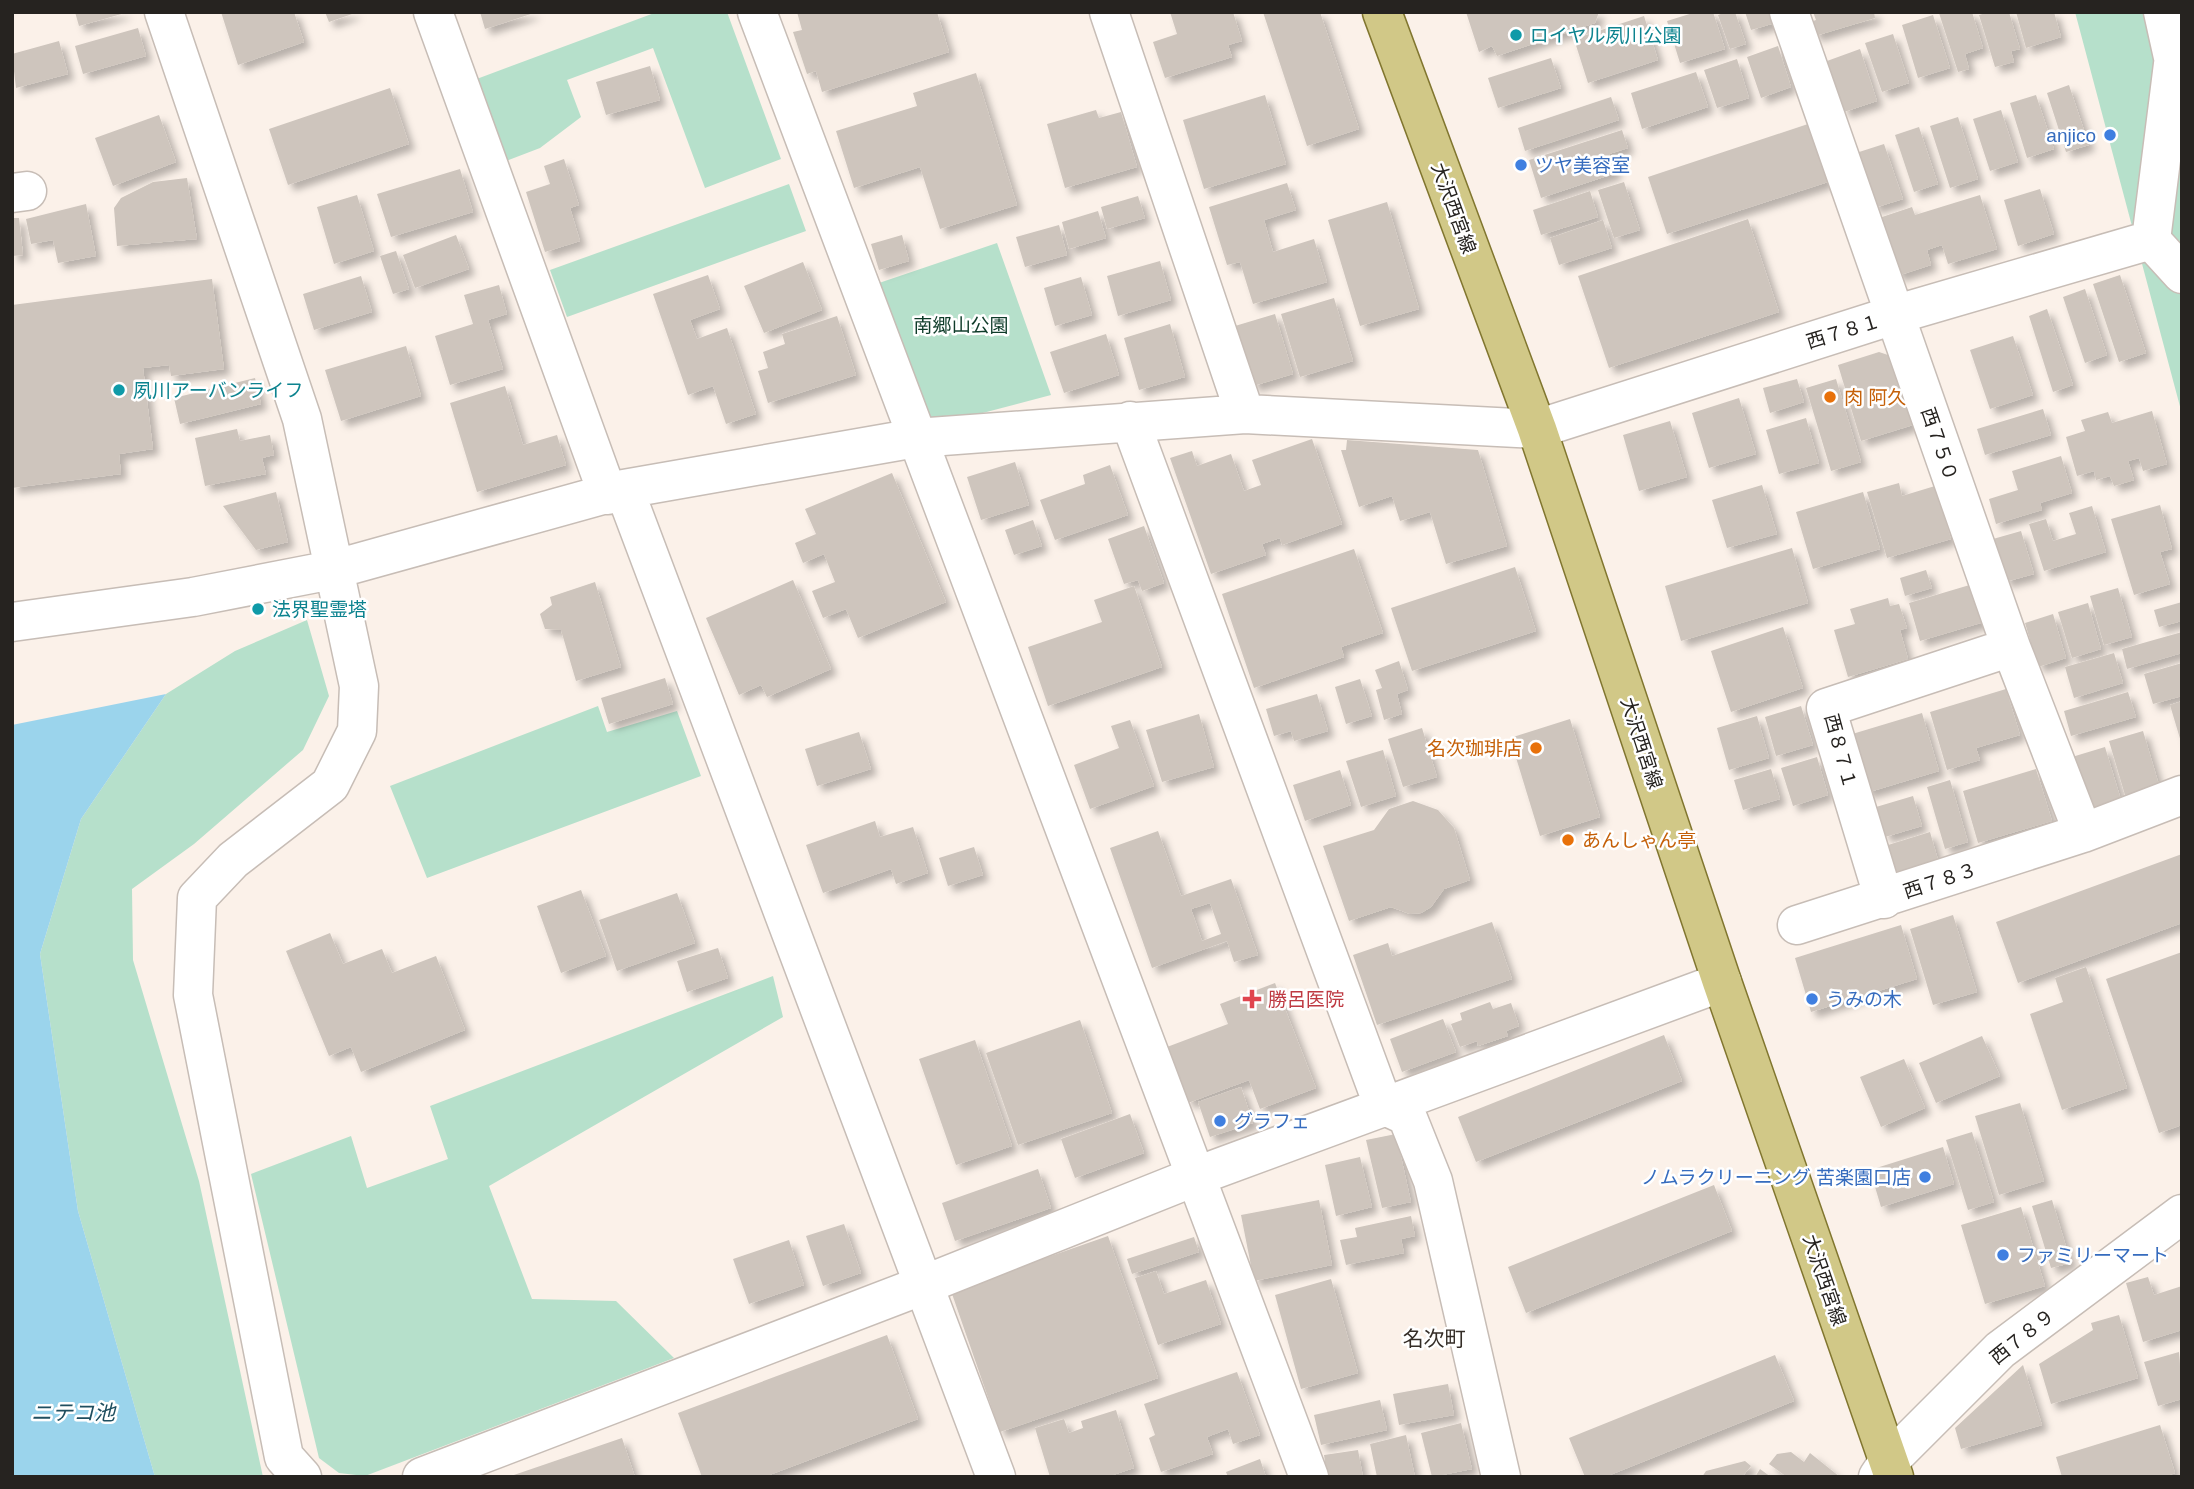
<svg xmlns="http://www.w3.org/2000/svg" width="2194" height="1489" font-family="Arial,'Noto Sans JP',sans-serif">
<style>
.green{fill:#b6e0cb}
.water{fill:#9bd4ec}
.building{fill:#cec5bd;fill-rule:evenodd;filter:url(#shadow)}
.lines{fill:none;stroke-linecap:round;stroke-linejoin:round}
.minor-casing{stroke:#c7bdb6;stroke-width:41}
.major-casing{stroke:#81762f;stroke-width:41}
.minor{stroke:#fff;stroke-width:38}
.major{stroke:#d1c887;stroke-width:38}
.culture-dot{fill:#0f9aa8;stroke:#fff;stroke-width:2.5}
.shop-dot{fill:#3f7fe0;stroke:#fff;stroke-width:2.5}
.food-dot{fill:#e8710a;stroke:#fff;stroke-width:2.5}
.health-dot{fill:#e0444e;stroke:#fff;stroke-width:2.5}
.labels{text-anchor:middle;stroke-width:5;stroke-linejoin:round;paint-order:stroke}
.culture-label{font-size:19px;fill:#0d838f;stroke:#fff;text-anchor:start}
.shop-label{font-size:19px;fill:#366cbe;stroke:#fff;text-anchor:start}
.street-label{font-size:19px;fill:#262320;stroke:#fff}
.park-label{font-size:19px;fill:#0e3b29;stroke:#fff}
.food-label{font-size:19px;fill:#c56008;stroke:#fff;text-anchor:start}
.health-label{font-size:19px;fill:#be3a42;stroke:#fff;text-anchor:start}
.neighbourhood-label{font-size:21px;fill:#342d27;stroke:#fff}
.water-label{font-size:21px;font-style:italic;fill:#1f4e5f;stroke:#fff}
</style>
<defs>
<filter id="shadow"><feDropShadow dx="6" dy="6" stdDeviation="3.5" flood-color="#0004"/></filter>
</defs>
<rect width="100%" height="100%" fill="#fbf1e9"/>
<!-- green -->
<path class="green" d="M657,12H727L781,159L705,188L653,48L567,80L581,117L540,148L506,161L474,80Z
M2075,12H2182V414Z
M789,184L806,231L567,317L550,270Z
M997,243L1051,395L933,426L879,283Z
M307,620L329,696L303,750L194,844L132,889L133,960L199,1181L263,1477H155L78,1211L40,954L81,819L166,694L235,651Z
M598,706L607,732L677,711L701,776L427,878L390,786Z
M773,976L783,1017L489,1186L532,1299L616,1301L674,1358L365,1476L339,1473L319,1458L251,1174L351,1136L367,1188L448,1159L430,1106Z"/>
<!-- water -->
<path class="water" d="M166,694L81,819L40,954L78,1211L155,1477H12V725Z"/>
<!-- building -->
<path class="building" d="M75,12H125V13L79,26Z
M221,12H294L304,42L238,65Z
M325,12H355V13L329,22Z
M480,12H534V13L485,29Z
M797,12H937L949,52L822,92L816,71L807,74L793,32L802,30Z
M1170,12H1233L1242,41L1228,45L1232,57L1165,78L1153,42L1177,34Z
M1263,12H1320L1359,129L1307,146Z
M1466,12H1599L1595,23L1497,56L1492,46L1479,52Z
M1696,12H1713L1725,49L1680,63L1667,21Z
M1726,12H1735L1746,44L1730,49L1718,15Z
M1745,12H1771L1775,23L1751,30Z
M1813,12H1874L1875,18L1815,36L1810,22L1816,20Z
M1972,12L1983,48L1965,54L1969,69L1958,72L1939,13Z
M1989,12H2009L2020,49L2011,51L2014,62L1995,67L1979,15Z
M2016,12H2054L2061,37L2026,48Z
M1933,15L1950,68L1918,78L1902,25Z
M1644,16L1658,60L1588,83L1574,39Z
M138,28L146,56L83,74L75,46Z
M1893,34L1909,83L1882,92L1865,43Z
M59,41L68,74L16,88L12,54Z
M1778,46L1791,87L1761,98L1747,57Z
M1860,49L1877,101L1844,112L1827,61Z
M1551,58L1561,88L1498,108L1488,78Z
M1737,59L1749,98L1717,108L1704,70Z
M650,66L660,100L606,115L596,82Z
M1696,72L1708,107L1642,129L1631,93Z
M976,73L1017,205L940,229L920,167L854,188L836,131L917,106L913,93Z
M2069,85L2089,145L2066,152L2047,93Z
M390,88L409,144L288,185L269,129Z
M1265,95L1286,164L1204,189L1183,120Z
M2036,95L2054,149L2027,158L2010,103Z
M1611,97L1619,120L1525,151L1518,128Z
M1096,110L1099,118L1121,112L1137,167L1065,188L1047,124Z
M2001,110L2018,162L1990,171L1973,119Z
M159,115L176,162L113,186L95,138Z
M1958,117L1978,179L1950,188L1930,126Z
M1808,124L1828,182L1667,234L1648,177Z
M1919,127L1938,184L1914,192L1895,135Z
M1622,130L1628,148L1609,154L1616,173L1541,198L1529,160Z
M1884,144L1903,199L1874,208L1856,153Z
M564,159L579,205L570,208L580,241L545,252L526,192L550,184L544,166Z
M460,169L473,212L391,237L377,194Z
M187,178L197,239L117,246L114,208L121,198L153,182Z
M1624,182L1640,230L1614,238L1598,190Z
M1287,183L1296,210L1264,220L1273,252L1314,239L1327,282L1253,304L1240,262L1227,265L1209,207Z
M2040,189L2054,234L2018,246L2004,200Z
M1590,191L1598,217L1541,235L1533,210Z
M357,195L374,251L334,264L317,207Z
M1980,195L1997,249L1948,264L1942,245L1927,250L1931,265L1897,276L1879,218L1912,207L1915,215Z
M1138,196L1145,218L1107,229L1101,207Z
M1387,202L1419,309L1360,326L1328,220Z
M86,204L96,256L58,263L53,240L31,244L26,219Z
M1098,211L1106,238L1069,249L1062,222Z
M12,218H19L23,255L12,256Z
M1748,219L1779,312L1609,368L1578,276Z
M1603,220L1612,248L1559,265L1550,238Z
M1059,225L1067,255L1025,267L1016,237Z
M456,235L469,269L415,288L403,255Z
M902,235L909,261L879,270L871,244Z
M396,251L409,289L393,294L380,256Z
M1160,261L1171,300L1118,316L1107,276Z
M803,262L822,310L764,333L744,286Z
M708,275L720,309L690,320L697,339L727,328L756,414L726,424L713,386L688,395L653,294Z
M2120,275L2146,353L2119,362L2093,284Z
M361,276L372,312L314,330L303,294Z
M1081,277L1092,315L1055,326L1044,288Z
M212,279L224,369L171,376L169,365L143,368L153,449L119,454L121,474L12,488V305Z
M499,285L507,314L488,320L503,369L450,385L435,336L473,324L464,295Z
M2085,289L2107,355L2085,363L2063,297Z
M1334,298L1353,361L1300,377L1281,314Z
M2047,309L2073,385L2053,392L2029,316Z
M1275,314L1293,374L1253,386L1235,326Z
M837,316L856,375L768,403L758,371L768,368L763,352L785,344L782,334Z
M1170,324L1185,377L1139,390L1124,338Z
M1106,334L1119,375L1064,393L1050,352Z
M2013,336L2033,395L1990,409L1970,350Z
M406,346L421,396L341,421L325,370Z
M1879,352L1891,356L1913,425L1861,441L1838,365Z
M255,378L261,404L180,424L174,398Z
M1797,379L1804,402L1770,413L1763,388Z
M1836,379L1861,462L1831,471L1806,388Z
M505,386L523,445L557,435L566,465L477,492L450,403Z
M1739,398L1756,454L1709,468L1692,413Z
M2043,409L2051,435L1985,455L1977,429Z
M2152,411L2167,464L2143,471L2139,458L2128,461L2134,480L2114,486L2110,476L2096,480L2094,471L2077,476L2066,437L2085,431L2081,420L2108,412L2112,423Z
M1806,418L1819,463L1779,474L1766,430Z
M1670,421L1687,477L1639,491L1623,435Z
M237,429L240,441L270,435L274,455L262,458L266,474L205,486L195,438Z
M1312,439L1342,524L1282,545L1280,538L1262,544L1266,555L1211,574L1170,458L1192,451L1197,466L1231,454L1244,491L1261,485L1252,460Z
M1347,440L1478,450L1507,546L1446,564L1430,512L1400,521L1392,496L1359,507L1341,450H1346Z
M2061,456L2072,493L2040,503L2042,510L1996,524L1989,499L2018,490L2012,471Z
M1015,462L1029,505L981,520L967,477Z
M1110,465L1128,515L1055,540L1040,500L1085,484L1083,475Z
M892,473L946,602L858,638L846,609L823,618L812,591L835,582L824,554L803,563L795,543L816,534L805,509Z
M1899,483L1902,496L1935,486L1951,539L1887,558L1867,492Z
M1762,485L1777,534L1727,548L1712,500Z
M276,492L288,542L256,550L223,506Z
M1863,492L1880,549L1813,569L1796,512Z
M2160,505L2172,549L2160,552L2170,584L2134,595L2111,519Z
M2092,506L2106,552L2044,571L2029,524L2046,519L2053,541L2076,534L2069,513Z
M1033,520L1042,546L1014,555L1005,530Z
M1144,526L1164,583L1142,591L1138,580L1124,584L1108,539Z
M2021,531L2034,574L2005,582L1993,539Z
M1792,548L1808,603L1681,641L1665,586Z
M1354,549L1383,633L1341,647L1344,657L1254,688L1222,594Z
M1515,567L1536,631L1412,671L1391,608Z
M1926,570L1932,588L1905,596L1900,578Z
M793,580L831,669L767,697L761,685L739,695L706,618Z
M595,582L621,667L576,681L561,630L545,629L540,614L552,605L550,597Z
M1973,584L1984,622L1920,641L1909,603Z
M1134,586L1162,667L1048,706L1028,647L1102,622L1094,600Z
M2118,588L2132,637L2104,645L2090,596Z
M1888,598L1890,606L1899,604L1907,628L1900,630L1908,659L1848,677L1834,630L1855,624L1850,609Z
M2182,602V621L2159,627L2154,610Z
M2088,603L2101,649L2072,658L2058,612Z
M2053,614L2066,658L2038,667L2025,623Z
M1783,627L1803,688L1731,712L1711,651Z
M2182,632V653L2127,669L2122,649Z
M2114,653L2123,683L2074,698L2065,667Z
M1399,661L1408,690L1397,694L1402,714L1384,720L1376,690L1382,688L1375,670Z
M2182,663V696L2153,704L2144,674Z
M665,678L673,704L609,724L601,698Z
M1360,679L1372,716L1346,724L1335,687Z
M2006,689L2020,735L1976,748L1980,760L1947,770L1930,712Z
M2128,692L2136,717L2071,736L2064,711Z
M1317,694L1328,731L1294,741L1291,731L1274,736L1266,709Z
M2182,701V742H2181L2170,705Z
M1801,706L1813,745L1776,756L1765,717Z
M1922,713L1939,771L1866,793L1849,735Z
M1199,714L1214,767L1162,782L1146,730Z
M1757,716L1769,758L1729,770L1717,728Z
M1570,719L1600,817L1540,836L1510,738Z
M1130,720L1154,786L1090,809L1074,765L1119,748L1111,726Z
M1422,728L1437,777L1403,787L1388,739Z
M2143,731L2159,785L2125,795L2109,741Z
M859,732L871,769L817,786L805,749Z
M2105,747L2121,800L2088,810L2072,757Z
M1383,750L1396,796L1361,807L1346,761Z
M1817,757L1828,795L1793,806L1781,768Z
M1771,769L1780,799L1743,810L1734,780Z
M2036,769L2052,821L1978,843L1963,791Z
M1340,770L1351,805L1305,821L1293,785Z
M1950,780L1968,842L1945,849L1927,787Z
M1913,796L1922,826L1885,837L1876,807Z
M1413,801L1438,810L1454,828L1470,880L1444,889L1431,907L1421,913L1410,914L1391,907L1349,921L1323,846L1374,830L1389,809Z
M875,821L880,837L913,827L928,873L896,884L891,869L823,893L806,845Z
M1158,831L1181,896L1231,879L1258,955L1234,962L1227,941L1152,968L1110,848ZM1210,903L1221,934L1202,941L1191,909Z
M1930,832L1938,860L1896,873L1888,845Z
M974,847L983,875L948,886L939,858Z
M2182,854V923L2018,983L1996,922Z
M581,890L606,956L561,973L537,906Z
M677,893L695,943L617,971L599,920Z
M1953,915L1977,992L1933,1005L1910,929Z
M1492,922L1512,979L1377,1025L1353,955L1388,943L1392,956Z
M1901,925L1917,979L1811,1012L1795,958Z
M330,933L343,964L382,949L392,973L436,956L465,1030L361,1072L351,1047L329,1056L286,951Z
M718,948L728,978L687,992L677,961Z
M2182,952V1125L2159,1133L2106,979Z
M2086,967L2127,1088L2062,1110L2030,1014L2063,1002L2055,978Z
M1275,983L1316,1088L1260,1109L1249,1080L1188,1103L1167,1047L1228,1024L1220,1004Z
M1490,1002L1493,1009L1511,1003L1519,1026L1506,1031L1508,1036L1478,1046L1477,1041L1460,1047L1451,1024L1462,1020L1460,1013Z
M1443,1019L1456,1052L1402,1072L1390,1039Z
M1080,1020L1112,1113L1018,1145L986,1053Z
M1664,1035L1682,1081L1476,1162L1458,1117Z
M1982,1036L2000,1076L1936,1103L1919,1063Z
M975,1040L1012,1146L956,1165L919,1059Z
M1904,1059L1925,1108L1881,1127L1860,1077Z
M1241,1087L1253,1123L1210,1137L1198,1102Z
M2020,1103L2044,1181L1999,1195L1975,1116Z
M1130,1114L1144,1153L1075,1178L1061,1139Z
M1972,1132L1994,1202L1968,1210L1946,1140Z
M1396,1134L1411,1202L1382,1208L1366,1140Z
M1943,1147L1954,1184L1881,1207L1870,1170Z
M1360,1157L1372,1207L1336,1216L1325,1165Z
M1038,1169L1051,1208L955,1241L942,1203Z
M1714,1185L1732,1231L1526,1313L1508,1267Z
M1319,1200L1332,1265L1254,1281L1241,1215Z
M2052,1200L2071,1263L2051,1268L2032,1206Z
M2021,1207L2045,1286L1985,1304L1961,1225Z
M1411,1216L1415,1236L1401,1239L1404,1253L1346,1265L1340,1240L1357,1237L1355,1228Z
M844,1224L861,1273L823,1286L806,1236Z
M1108,1236L1158,1378L1000,1432L951,1291Z
M1194,1237L1199,1252L1132,1274L1127,1259Z
M789,1240L804,1285L749,1304L733,1259Z
M1156,1271L1164,1294L1206,1280L1221,1324L1158,1345L1135,1278Z
M2148,1277L2154,1295L2182,1286V1330L2143,1342L2126,1283Z
M1331,1279L1358,1373L1301,1389L1275,1295Z
M2119,1315L2138,1378L2051,1404L2039,1364L2093,1330L2091,1323Z
M887,1335L918,1419L764,1477H702L678,1413Z
M2179,1352L2182,1399L2158,1406L2144,1362Z
M1775,1355L1794,1401L1605,1477H1585L1569,1438Z
M2023,1365L2042,1425L1961,1449L1955,1428Z
M1237,1372L1260,1435L1233,1444L1228,1429L1207,1437L1213,1454L1161,1472L1149,1438L1155,1435L1144,1404Z
M1448,1384L1454,1415L1399,1425L1393,1394Z
M1380,1400L1387,1430L1321,1445L1314,1415Z
M1116,1410L1134,1468L1107,1477H1050L1035,1428L1064,1419L1069,1433L1083,1428L1081,1421Z
M1461,1423L1472,1469L1432,1477L1421,1433Z
M2160,1425L2175,1473L2164,1477H2062L2056,1457Z
M1406,1435L1415,1477H1377L1370,1444Z
M622,1438L635,1477H511V1476Z
M1358,1450L1363,1477H1327L1324,1455Z
M1791,1452L1804,1462L1810,1453L1840,1477H1787L1769,1464L1777,1454Z
M1260,1459L1266,1477H1228L1226,1472Z
M1745,1461L1751,1466L1742,1477H1702L1706,1471Z
M1760,1469L1771,1477H1755Z"/>
<g class="lines">
<defs>
<path id="minor" d="M164,12L302,419L359,686L357,731L330,785L233,860L197,898L193,995L284,1457L302,1477
M433,12L608,495
M757,12L1309,1477
M1109,12L1245,414
M1789,12L2011,647L2083,833
M2163,12L2180,89
M12,193L27,191
M2151,240L2173,64
M2151,240L2182,274
M1130,421L1383,1105L1407,1116L1433,1181L1501,1477
M624,489L996,1477
M12,622L193,597L332,570L624,489L916,438L1245,414L1537,429L1894,315L2151,240
M1884,899L1826,708L2011,647
M1797,925L2083,833L2182,795
M422,1477L926,1284L1194,1177L1722,982
M1878,1477L1888,1462L2000,1350L2182,1214"/>
<path id="major" d="M1382,12L1537,429L1722,982L1894,1477"/>
</defs>
<!-- minor casing -->
<use href="#minor" class="minor-casing"/>
<!-- major casing -->
<use href="#major" class="major-casing"/>
<!-- minor -->
<use href="#minor" class="minor"/>
<!-- major -->
<use href="#major" class="major"/>
</g>
<!-- markers -->
<g class="culture-dot">
<circle cx="1516" cy="35" r="7"/>
<circle cx="119" cy="390" r="7"/>
<circle cx="258" cy="609" r="7"/>
</g>
<g class="shop-dot">
<circle cx="2110" cy="135" r="7"/>
<circle cx="1521" cy="165" r="7"/>
<circle cx="1812" cy="999" r="7"/>
<circle cx="1220" cy="1121" r="7"/>
<circle cx="1925" cy="1177" r="7"/>
<circle cx="2003" cy="1255" r="7"/>
</g>
<g class="food-dot">
<circle cx="1830" cy="397" r="7"/>
<circle cx="1536" cy="748" r="7"/>
<circle cx="1568" cy="840" r="7"/>
</g>
<path class="health-dot" d="M1248.5 988.5h7v7h7v7h-7v7h-7v-7h-7v-7h7z"/>
<g class="labels">
<!-- culture labels -->
<g class="culture-label">
<text x="1530" y="42">ロイヤル夙川公園</text>
<text x="133" y="397">夙川アーバンライフ</text>
<text x="272" y="616">法界聖霊塔</text>
</g>
<!-- shop labels -->
<g class="shop-label">
<text x="2096" y="142" text-anchor="end">anjico</text>
<text x="1535" y="172">ツヤ美容室</text>
<text x="1826" y="1006">うみの木</text>
<text x="1234" y="1128">グラフェ</text>
<text x="1911" y="1184" text-anchor="end">ノムラクリーニング 苦楽園口店</text>
<text x="2017" y="1262">ファミリーマート</text>
</g>
<!-- street labels -->
<g class="street-label">
<text transform="translate(1454 208) rotate(70)" y="7">大沢西宮線</text>
<text transform="translate(1843 331) rotate(-17)" y="7">西７８１</text>
<text transform="translate(1940 444) rotate(71)" y="7">西７５０</text>
<text transform="translate(1642 743) rotate(72)" y="7">大沢西宮線</text>
<text transform="translate(1841 751) rotate(75)" y="7">西８７１</text>
<text transform="translate(1940 880) rotate(-18)" y="7">西７８３</text>
<text transform="translate(1825 1280) rotate(71)" y="7">大沢西宮線</text>
<text transform="translate(2022 1336) rotate(-39)" y="7">西７８９</text>
</g>
<!-- park labels -->
<g class="park-label">
<text x="961" y="332">南郷山公園</text>
</g>
<!-- food labels -->
<g class="food-label">
<text x="1844" y="404">肉 阿久</text>
<text x="1522" y="755" text-anchor="end">名次珈琲店</text>
<text x="1582" y="847">あんしゃん亭</text>
</g>
<!-- health labels -->
<g class="health-label">
<text x="1268" y="1006">勝呂医院</text>
</g>
<!-- neighbourhood labels -->
<g class="neighbourhood-label">
<text x="1434" y="1346">名次町</text>
</g>
<!-- water labels -->
<g class="water-label">
<text x="73" y="1420">ニテコ池</text>
</g>
</g>
<!-- border -->
<rect width="2194" height="1489" fill="none" stroke="#262320" stroke-width="28"/>
</svg>
